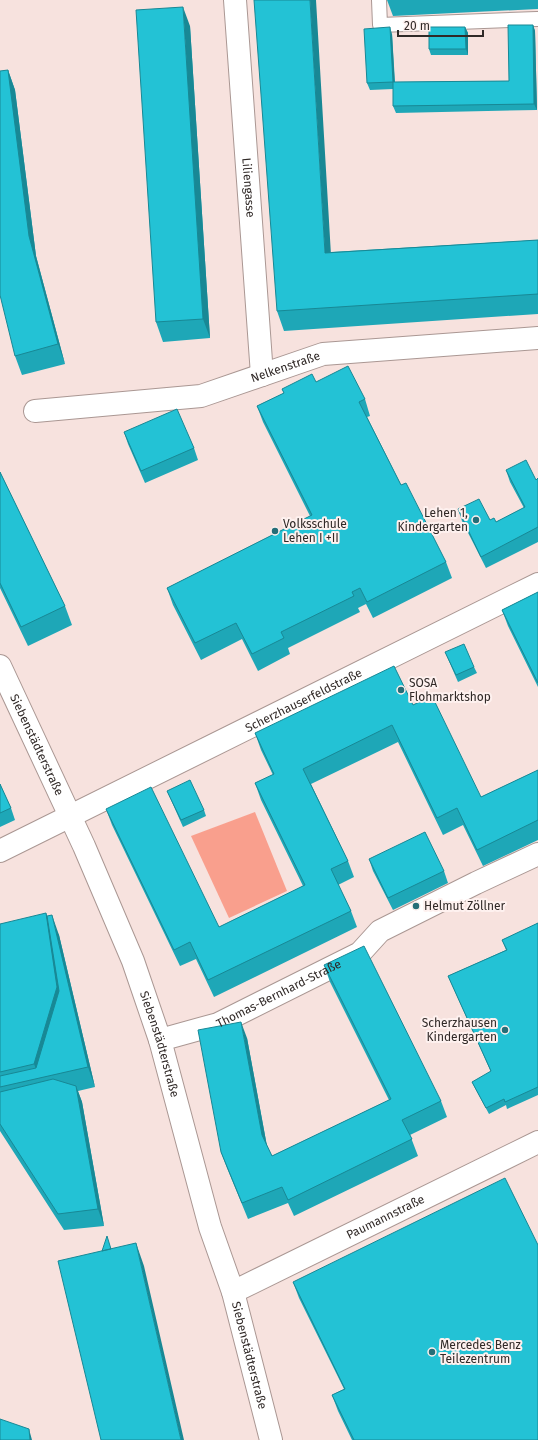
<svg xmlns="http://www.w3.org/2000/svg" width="538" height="1440" font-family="'Fira Sans',sans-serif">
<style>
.green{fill:#f99f8d}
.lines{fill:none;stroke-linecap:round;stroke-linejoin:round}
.lane-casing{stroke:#aa9793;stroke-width:16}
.street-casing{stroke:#aa9793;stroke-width:24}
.secondary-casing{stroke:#aa9793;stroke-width:24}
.lane{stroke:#fff;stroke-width:14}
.street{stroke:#fff;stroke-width:22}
.secondary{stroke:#fff;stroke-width:22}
.wall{fill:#1ea7b7}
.shaded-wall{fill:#188895}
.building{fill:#23c2d5;stroke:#188895}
.poi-dot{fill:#256e78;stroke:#fef1ef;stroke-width:1.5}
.labels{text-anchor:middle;stroke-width:4;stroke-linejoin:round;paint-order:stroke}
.street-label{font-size:12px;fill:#302927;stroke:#fef1ef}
.poi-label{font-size:12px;fill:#302927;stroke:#fef1ef;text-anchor:start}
</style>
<rect width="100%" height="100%" fill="#f7e2de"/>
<!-- green -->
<path class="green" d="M255,812L287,891L229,918L191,836Z"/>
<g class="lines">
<defs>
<path id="lane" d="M379,0L380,25L537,19"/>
<g id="street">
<path id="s1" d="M235,0L262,375"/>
<path id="s2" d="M35,411L201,396L323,354L538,338"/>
<path id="s3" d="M0,851L538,584"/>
<path id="s4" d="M160,1040L218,1024L360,953L380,931L476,883L538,854"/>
<path id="s5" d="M233,1292L538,1142"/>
</g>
<g id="secondary">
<path id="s6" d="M0,666L84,846L133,961L160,1040L210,1227L233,1292L271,1440"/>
</g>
</defs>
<!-- lane casing -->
<use href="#lane" class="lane-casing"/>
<!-- street casing -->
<use href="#street" class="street-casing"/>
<!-- secondary casing -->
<use href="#secondary" class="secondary-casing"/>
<!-- lane -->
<use href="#lane" class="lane"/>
<!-- street -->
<use href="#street" class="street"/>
<!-- secondary -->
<use href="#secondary" class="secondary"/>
</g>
<!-- wall -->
<path class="wall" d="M387,0H538V9L393,16Z
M533,25L535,31L537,110L396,113L393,106V89L370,90L367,83L392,34L395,82L509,81Z
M190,26L210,338L163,342L156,322Z
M465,27L468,33V55H431L429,49Z
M8,70L15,90L36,256L65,364L22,375L15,356Z
M538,240V314L284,331L277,311L331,252Z
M316,382L365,399L370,416L367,417L401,485L446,562L452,578L373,618L366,604L358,608L360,612L288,648L290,654L258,671L242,639L201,660L173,605L167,588L310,516L263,422L257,406L284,393L282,389Z
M124,432L194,448L198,460L145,483L128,444Z
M506,470L536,480L538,478V542L486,568L462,521L458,509L496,522L524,508L510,482Z
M0,472L65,606L72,625L28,646L0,588Z
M538,592V687L508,626L502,610Z
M445,652L474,667L477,673L458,682Z
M413,705L481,797L538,770V840L483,866L463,825L443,835L398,742L311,784L348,861L354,877L338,885L351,911L357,927L214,997L196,959L180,966L112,825L106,809L219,927L303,886L261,800L255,783L273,775L261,750L255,733Z
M0,784L11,808L15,820L0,827Z
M167,791L204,810L206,816L183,827Z
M369,859L444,871L448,883L393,910L373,871Z
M47,916L59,935L95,1087L78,1091L82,1102L104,1226L64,1230L0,1131V924Z
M538,923V1095L507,1109L506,1105L489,1114L475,1088L472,1082L491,1072L448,976L506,950L502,940Z
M324,965L441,1101L447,1117L410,1135L418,1156L294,1216L288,1203L248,1219L227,1168L221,1152L247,1038L267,1146L272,1156L389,1100L330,982Z
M293,1282L538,1440H352L338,1411L332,1395L344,1389L299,1298Z"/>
<!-- shaded-wall -->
<path class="shaded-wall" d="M310,0H316L332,272L325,253Z
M183,7L190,26L210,338L203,319Z
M533,25L535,31L537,110L534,104Z
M390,27L392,34L395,89L393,82Z
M465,27L468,33V55L466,49Z
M8,70L15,90L36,256L65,364L58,344L29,236Z
M46,913L54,936L66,1010L40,1078L34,1064Z
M52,915L59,935L95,1087L88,1067Z
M241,1022L247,1038L268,1152L262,1135Z
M76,1086L82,1102L104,1226L98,1209Z
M136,1243L144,1266L184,1440H181Z
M29,1429L32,1440H30Z"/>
<!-- building -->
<path class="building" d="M254,0H310L325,253L538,240V294L277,311Z
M183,7L203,319L156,322L136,10Z
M508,25H533L534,104L393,106V82L509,81Z
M390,27L393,82L367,83L364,29Z
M429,27H465L466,49H429Z
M8,70L29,236L58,344L15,356L0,295V71Z
M348,366L365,399L359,402L401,485L406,483L446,562L367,602L360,588L352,592L354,596L281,632L284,638L252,654L236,623L195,643L167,588L312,515L257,406L284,393L282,389L312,374L316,382Z
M177,409L194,448L141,471L124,432Z
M526,460L536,480L538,478V527L481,557L458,509L479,499L490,520L494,518L496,522L525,507L506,470Z
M0,472L65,606L21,627L0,583Z
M538,592V683L502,610Z
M464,644L474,667L456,675L445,652Z
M394,666L413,705L432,696L481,797L538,770V820L477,850L457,808L437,818L392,725L303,769L348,861L331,869L351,911L208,980L190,942L174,950L106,809L151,787L219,927L305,885L255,783L274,774L255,733Z
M190,780L204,810L181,820L167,791Z
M0,784L11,808L0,813Z
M425,832L444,871L388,898L369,859Z
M46,913L57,987L34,1064L0,1072V924Z
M52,915L88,1067L0,1087V1076L36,1068L59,991L47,916Z
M538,923V1087L505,1102L504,1099L486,1108L472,1082L491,1071L448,976L507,950L502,940Z
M364,946L441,1101L402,1120L412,1139L288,1200L282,1187L242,1203L221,1152L198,1030L241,1022L262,1135L272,1156L391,1099L324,965Z
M53,1079L76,1086L98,1209L58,1214L0,1124V1092Z
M505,1178L538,1245V1440H354L332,1395L345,1389L293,1282Z
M107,1236L111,1249L102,1251Z
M136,1243L181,1440H101L58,1261Z
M0,1419L29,1429L30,1440H0Z"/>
<!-- markers -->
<g class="poi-dot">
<circle cx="476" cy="520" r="4"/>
<circle cx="275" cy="531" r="4"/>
<circle cx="401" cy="690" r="4"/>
<circle cx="416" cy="906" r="4"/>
<circle cx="505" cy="1030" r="4"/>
<circle cx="432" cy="1352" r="4"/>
</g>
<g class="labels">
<!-- street labels -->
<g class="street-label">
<text dy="4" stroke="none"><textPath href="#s1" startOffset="188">Liliengasse</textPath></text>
<text dy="4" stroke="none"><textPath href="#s2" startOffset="256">Nelkenstraße</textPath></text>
<text dy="4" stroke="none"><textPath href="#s3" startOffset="339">Scherzhauserfeldstraße</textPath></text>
<text dy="4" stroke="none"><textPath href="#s6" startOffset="87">Siebenstädterstraße</textPath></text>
<text dy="4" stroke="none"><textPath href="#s4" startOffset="128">Thomas-Bernhard-Straße</textPath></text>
<text dy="4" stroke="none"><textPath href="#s6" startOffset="411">Siebenstädterstraße</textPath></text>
<text dy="4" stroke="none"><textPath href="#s5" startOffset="170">Paumannstraße</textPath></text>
<text dy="4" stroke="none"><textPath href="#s6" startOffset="735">Siebenstädterstraße</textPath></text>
</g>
<!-- poi labels -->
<g class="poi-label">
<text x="468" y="517" text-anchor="end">Lehen 1,<tspan x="468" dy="14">Kindergarten</tspan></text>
<text x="283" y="528">Volksschule<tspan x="283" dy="14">Lehen I +II</tspan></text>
<text x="409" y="687">SOSA<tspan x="409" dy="14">Flohmarktshop</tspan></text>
<text x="424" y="910">Helmut Zöllner</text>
<text x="497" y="1027" text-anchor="end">Scherzhausen<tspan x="497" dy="14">Kindergarten</tspan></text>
<text x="440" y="1349">Mercedes Benz<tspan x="440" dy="14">Teilezentrum</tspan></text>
</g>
</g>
<!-- scale -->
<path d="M398 30v6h85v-6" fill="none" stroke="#302927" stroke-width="2"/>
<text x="404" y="30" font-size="12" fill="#302927" stroke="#fef1ef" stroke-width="3" paint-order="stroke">20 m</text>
</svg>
